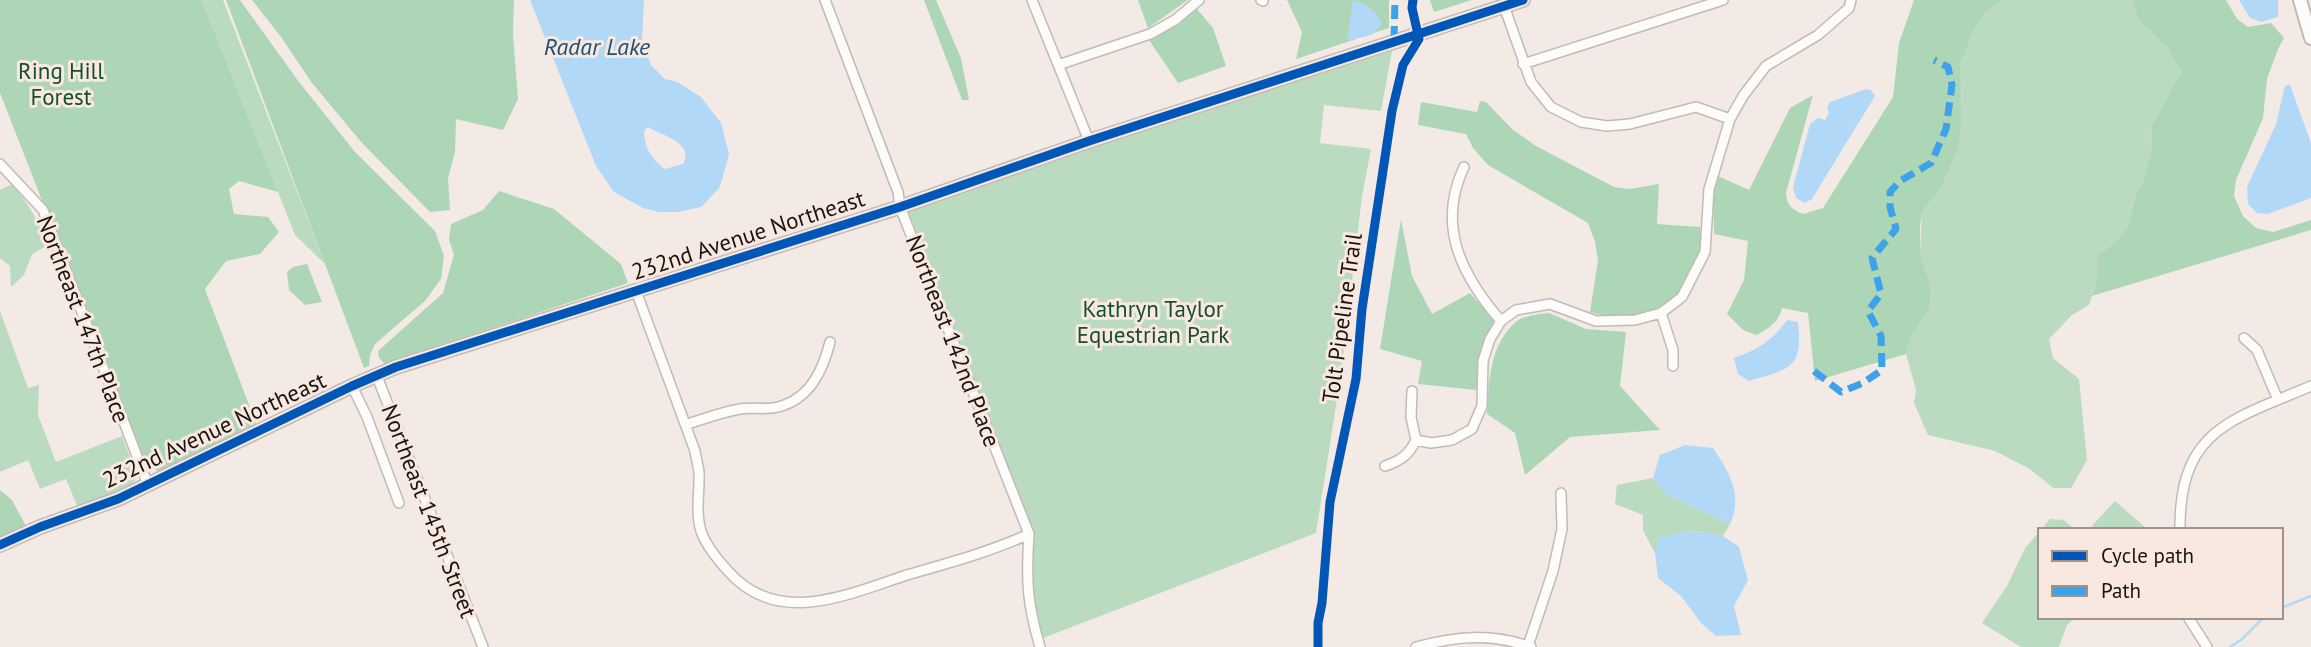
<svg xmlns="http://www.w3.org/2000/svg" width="2311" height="647" font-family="'PT Sans',sans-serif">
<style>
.green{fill:#bbdbc1}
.forest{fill:#add6b7}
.water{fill:#b2d8f8;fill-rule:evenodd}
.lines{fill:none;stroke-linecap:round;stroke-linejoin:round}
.stream{stroke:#b2d8f8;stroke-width:2.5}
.street-casing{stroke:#c1bab6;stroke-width:12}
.secondary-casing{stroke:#c1bab6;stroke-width:16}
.street{stroke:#fdfcfb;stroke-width:9}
.secondary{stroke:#fdfcfb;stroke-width:12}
.quiet{stroke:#3da2ea;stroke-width:7;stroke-dasharray:14 7;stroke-linecap:butt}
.cycleway-casing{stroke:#f9e8e0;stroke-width:13}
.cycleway{stroke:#0057b8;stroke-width:9}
.labels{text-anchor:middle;stroke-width:6;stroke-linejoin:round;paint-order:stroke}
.park-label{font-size:23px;fill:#12502e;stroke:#f9e8e0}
.street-label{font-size:23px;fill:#1a1411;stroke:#f9e8e0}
.water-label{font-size:24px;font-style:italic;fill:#1a5177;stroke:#f9e8e0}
</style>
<rect width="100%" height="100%" fill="#f3eae6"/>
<!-- green -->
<path class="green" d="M202,0H223L325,264L295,235Z
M2004,0H2132L2139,21L2168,48L2181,72L2152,125L2151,152L2144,179L2135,197L2128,227L2113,244L2097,255V281L2089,305L2072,315L2049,339L2053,358L2079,379L2087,460L2071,488H2053L2030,469L1995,451L1928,435L1914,403L1916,390L1906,354L1913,332L1930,309L1931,286L1920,254L1922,212L1940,190L1957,152L1960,65L1975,28L1984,14Z
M1394,40L1381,111L1324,105L1320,143L1371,149L1362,196L1341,374L1316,533L1038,640L1028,604L1029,534L900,207Z
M12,184C28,203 39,222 48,245L32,254L24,275L11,287L10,266L0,258V190Z
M0,311L28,388L39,385L38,415L56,462L122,436L137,476L132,486L78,508L66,479L40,489L28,460L0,472Z
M1653,478L1666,494L1730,524L1723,536L1692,531L1661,537L1655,553L1643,530V515L1615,504L1617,485Z
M2115,501L2146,528L2144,530H2088Z
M2050,519L2064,520L2075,530H2041Z
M2040,531V617H2076L2067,625L2059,647H2021L1982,623L2007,586L2025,548Z"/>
<!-- forest -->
<path class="forest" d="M0,0H202L278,192L239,181L229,189L234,214L268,217L279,232L260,254L226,261L205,289L257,426L161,472L146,466L0,93Z
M226,0H240L299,82L355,152L435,231L444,256L441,279L425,301L375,344L370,355L369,366L364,368Z
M252,0H514L513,35L518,99L503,130L456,119L455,152L448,178L450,210L430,212L362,143L312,83L281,37Z
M924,0H936L961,58L969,100H962Z
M1138,0H1188L1148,28Z
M1287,0H1389V28L1296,59L1302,32Z
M1430,0H1472L1434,12Z
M1914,0H2004L1984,14L1975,28L1960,65L1961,128L1957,152L1940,190L1922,212L1920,227V254L1931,286L1930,309L1913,332L1906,354L1815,381L1808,313L1782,308C1779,322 1768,329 1756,335L1743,330L1727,314L1744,280L1748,241L1714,234L1713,196L1718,176L1749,190L1790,108L1813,95L1786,193C1787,205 1791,209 1803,214L1823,208L1893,97L1899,43Z
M2132,0H2226L2237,19L2248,27L2271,23L2284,38L2278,49L2267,79L2263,118L2236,180L2234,196L2243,216L2256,228L2273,232L2311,220V230L2092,296L2097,281V255L2113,244L2128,227L2135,197L2144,179L2151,152L2152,125L2181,72L2168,48L2139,21Z
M1197,9L1213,28L1226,66L1178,83L1149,40Z
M1480,101L1486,102L1512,129L1536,146L1614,187L1629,189L1659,184L1657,224L1700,227C1700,238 1701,250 1698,261C1684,306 1633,327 1590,312L1598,260L1595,242L1588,223L1488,165L1473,148L1466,134L1418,125L1421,102L1477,112Z
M499,191L554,209L621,264L628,283L385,364L379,358L378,351L443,293L454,255L449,240L451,224L483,210Z
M1401,219L1412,276L1432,314L1470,293L1494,320L1482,346L1476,390L1418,384L1422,361L1380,349Z
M307,264L322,302L305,305L289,290L287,272L293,267Z
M1549,313L1586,329L1626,332L1620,386L1660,430L1570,437L1525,475L1515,433L1487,414C1489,382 1489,344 1517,321C1526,315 1539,314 1549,313Z
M0,490L12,500L26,526L0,537Z"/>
<!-- water -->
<path class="water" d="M530,0H644L642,39L651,65L665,79L677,82L701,97L721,123L729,154L720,187L701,207L678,212H659L643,208L614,192L596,166ZM647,127C662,135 695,143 683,164L665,169C651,158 645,149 644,132Z
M1353,0C1365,3 1381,13 1381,26L1371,35L1350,40L1347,39Z
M2239,0H2278V17L2261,22L2250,18Z
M2290,85L2311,143V198L2268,214L2257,213L2248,204L2247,187L2276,124L2285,86Z
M1866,89L1871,90L1875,96L1812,199L1805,203L1796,198L1793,187L1810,124L1818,118L1825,120L1829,113L1827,107L1830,102Z
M1787,320L1798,322C1803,369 1790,369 1749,381L1738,374L1734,358C1758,350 1773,340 1787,320Z
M1685,445L1713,448C1730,473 1743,495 1730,524L1666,494L1653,478L1660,455Z
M1692,531L1723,536L1739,547L1748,580L1734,606L1741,635L1716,636L1701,623L1681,596L1658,578L1655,553L1660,537Z"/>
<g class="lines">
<!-- stream -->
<path class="stream" d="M2281,608L2311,596
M2230,647L2242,639L2264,617"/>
<defs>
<path id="street" d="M825,0L898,192L900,207L1029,534C1026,580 1027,603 1040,647
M1032,0L1089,141
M1261,0L1263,1
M1504,6L1531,82L1551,107L1581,122L1607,126L1630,124L1696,107L1730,119
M1523,64L1723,0
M1058,65L1150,34L1175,20L1199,0
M0,164L43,210L148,485
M1464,167C1436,226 1462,276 1501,321
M636,291L695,451C696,458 698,465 699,472C700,491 695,512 701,531C706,546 717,559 728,571C778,628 848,594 907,575C948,563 990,552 1029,534
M1661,313L1673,350V366
M2244,338L2257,350L2278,400
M376,374L483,647
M352,386L367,417L399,503
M687,424C704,419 722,412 740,409C752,407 766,410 778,407C810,399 823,370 830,342
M1416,440L1431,443L1452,440L1472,429L1482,406L1483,361L1490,339L1501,321L1516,310L1550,304L1596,321L1635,320L1661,313L1682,297L1705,252L1709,189L1730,119L1743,96L1766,66L1818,35L1849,8L1851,0
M1385,466C1400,461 1409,455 1416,440L1411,417L1412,391
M2180,530C2179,429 2232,420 2311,386
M2188,617L2207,647
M1528,646L1553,571L1562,529L1561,493
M1416,647C1456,636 1491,633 1531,647"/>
<path id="secondary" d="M2300,0L2311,38
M0,545L40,527L118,499L352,386L396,367L900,207L1089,141L1523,0"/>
</defs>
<!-- street casing -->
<use href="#street" class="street-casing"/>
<!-- secondary casing -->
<use href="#secondary" class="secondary-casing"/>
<!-- street -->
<use href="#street" class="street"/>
<!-- secondary -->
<use href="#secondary" class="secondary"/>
<!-- quiet -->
<path class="quiet" d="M1394,40L1395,0
M1814,371L1841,392L1863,383L1882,370L1881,336L1868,311L1881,294L1872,258L1896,229L1890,207V192L1900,181L1931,163L1946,129L1952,85L1948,67L1934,60"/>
<defs>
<path id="cycleway" d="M0,545L40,527L118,499L352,386L396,367L900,207L1089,141L1523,0
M1318,647V623L1322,603L1330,502L1356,379L1362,309L1392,111L1403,65L1419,39L1412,8L1413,0"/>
</defs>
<!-- cycleway casing -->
<use href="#cycleway" class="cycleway-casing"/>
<!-- cycleway -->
<use href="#cycleway" class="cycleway"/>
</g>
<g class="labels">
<!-- park labels -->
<g class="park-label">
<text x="61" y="79">Ring Hill<tspan x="61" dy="26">Forest</tspan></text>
<text x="1153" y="317">Kathryn Taylor<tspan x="1153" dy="26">Equestrian Park</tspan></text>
</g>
<!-- street labels -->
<g class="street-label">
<text transform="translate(748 235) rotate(-18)" y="8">232nd Avenue Northeast</text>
<text transform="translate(1342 318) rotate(-82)" y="8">Tolt Pipeline Trail</text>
<text transform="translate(83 319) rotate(69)" y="8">Northeast 147th Place</text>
<text transform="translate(953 341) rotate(69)" y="8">Northeast 142nd Place</text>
<text transform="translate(214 430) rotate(-25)" y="8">232nd Avenue Northeast</text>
<text transform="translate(429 511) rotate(69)" y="8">Northeast 145th Street</text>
</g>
<!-- water labels -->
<g class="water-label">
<text x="597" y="55">Radar Lake</text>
</g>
</g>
<!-- legend -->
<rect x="2038" y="528" width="245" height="91" fill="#f9e8e0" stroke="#a0938d" stroke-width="2"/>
<rect x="2052" y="551" width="35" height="10" fill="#0057b8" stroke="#a0938d" stroke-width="2"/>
<text x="2101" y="563" font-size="21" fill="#1a1411">Cycle path</text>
<rect x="2052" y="586" width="35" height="10" fill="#3da2ea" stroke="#a0938d" stroke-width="2"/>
<text x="2101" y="598" font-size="21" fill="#1a1411">Path</text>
</svg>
